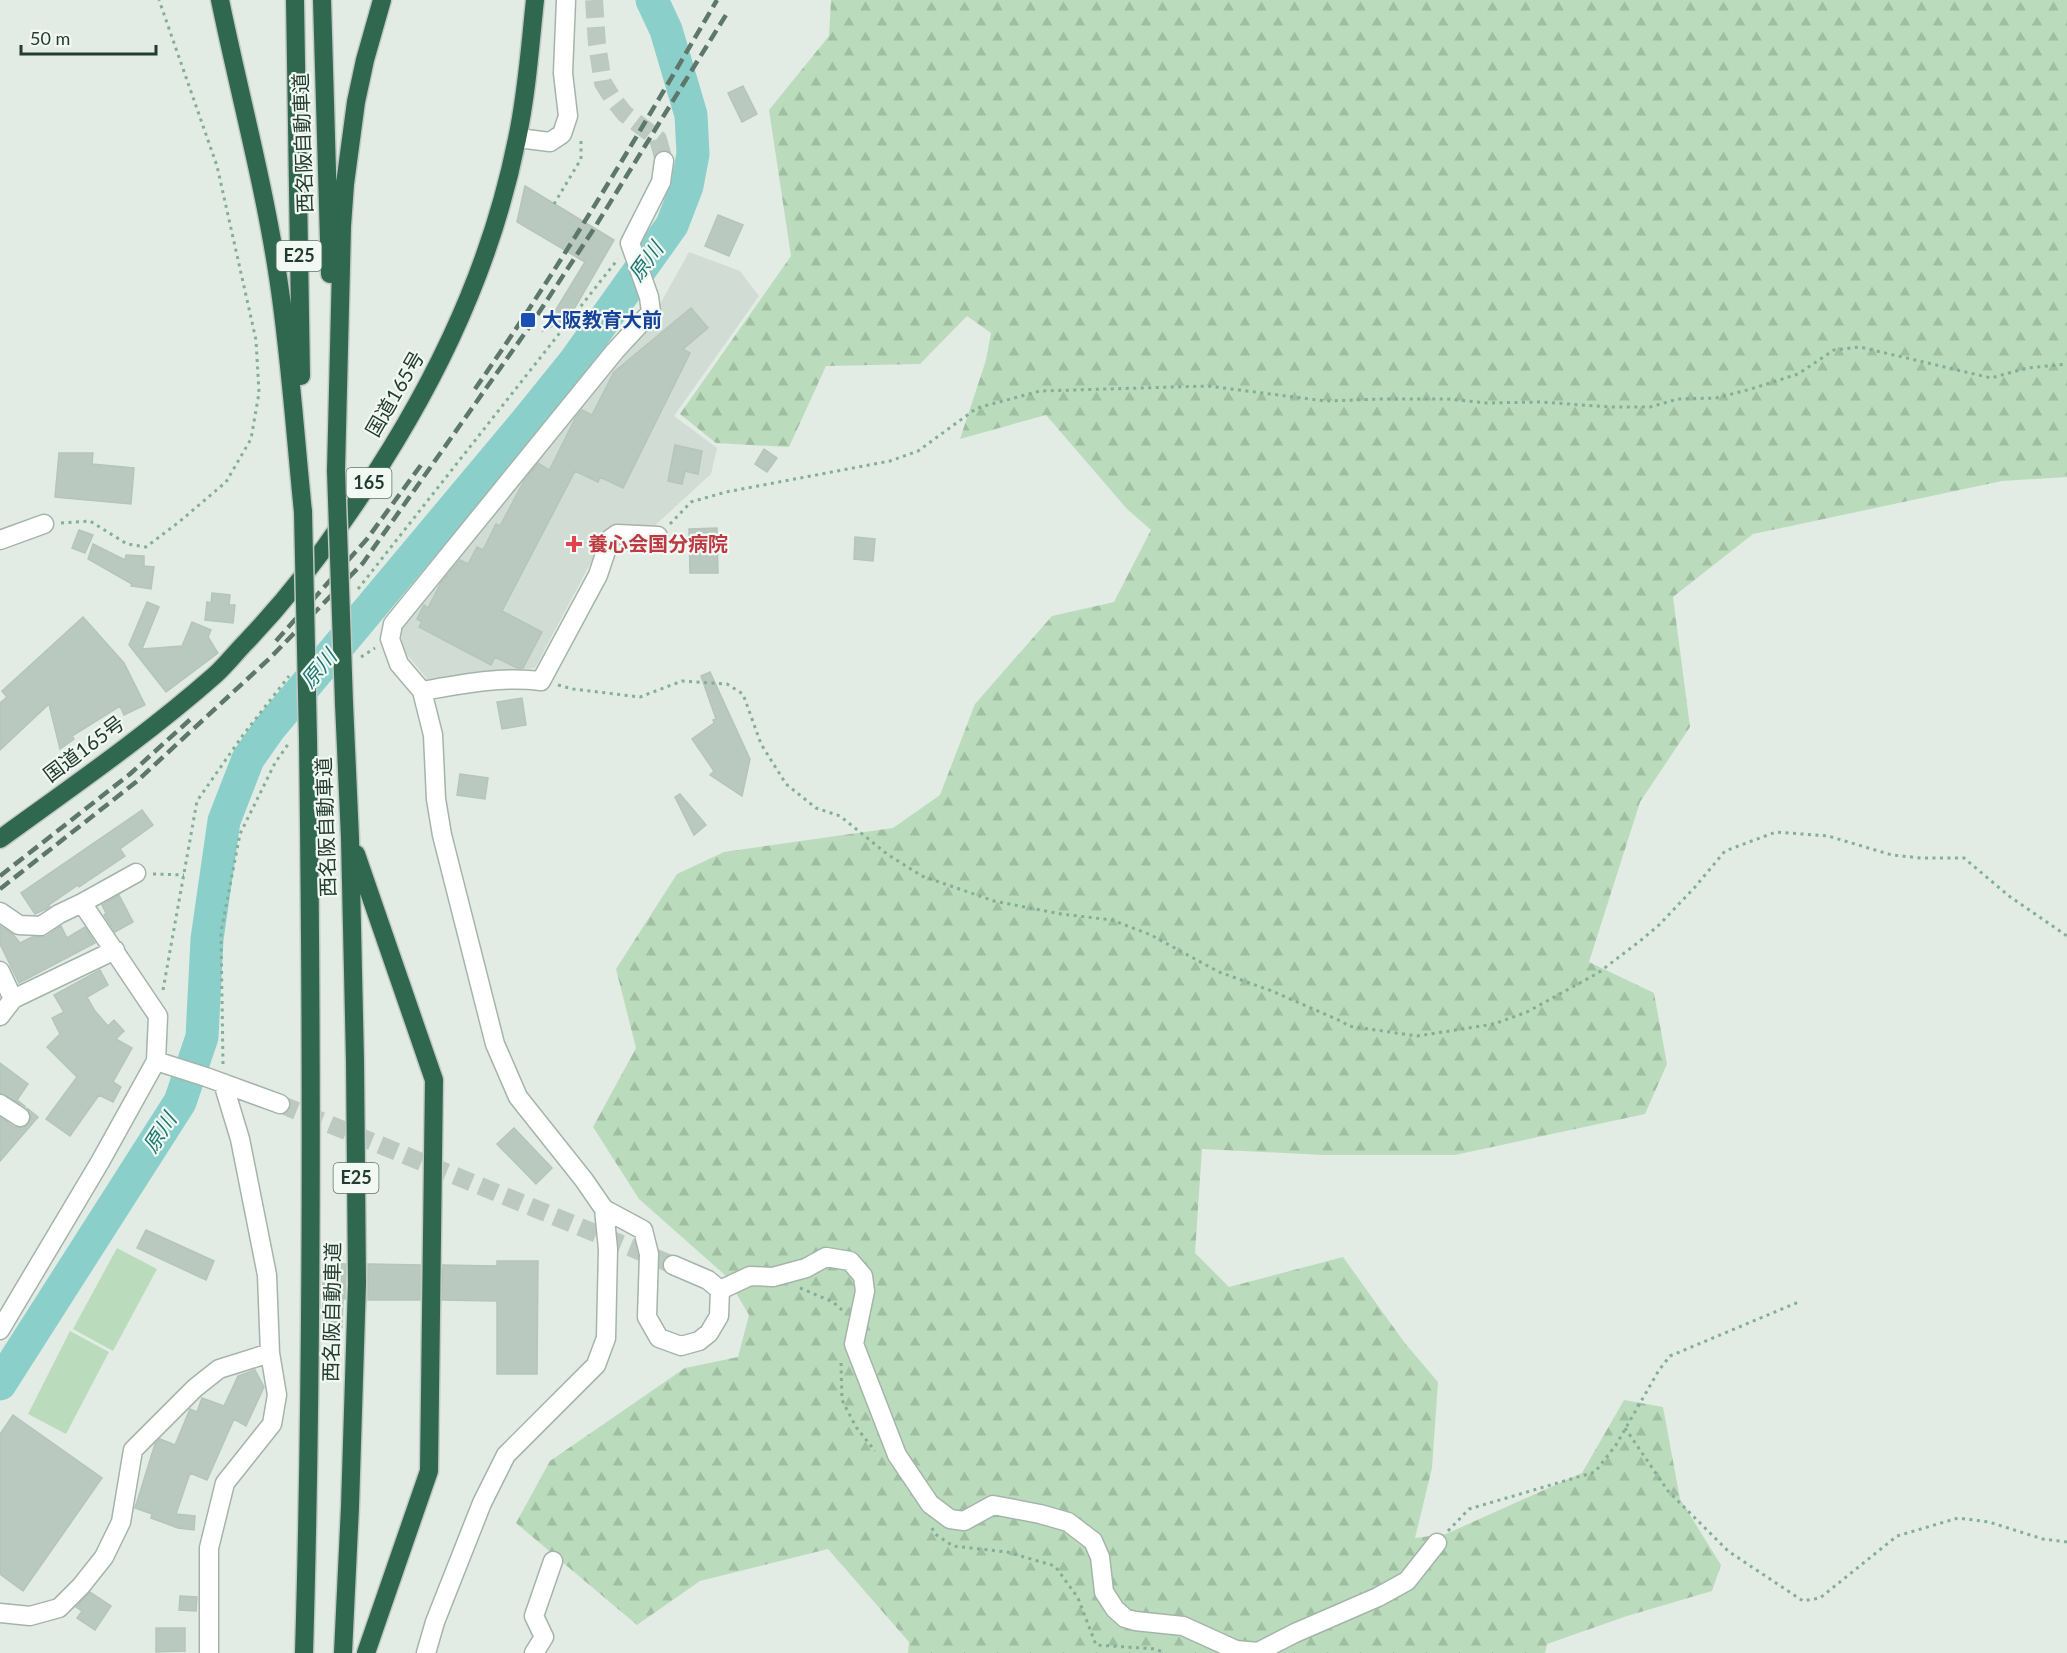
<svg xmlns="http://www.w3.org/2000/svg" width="2067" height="1653" font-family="Lato,'Noto Sans JP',sans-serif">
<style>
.built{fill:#d0dcd4}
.forest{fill:url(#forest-firs)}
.garden{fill:#bbdcbc}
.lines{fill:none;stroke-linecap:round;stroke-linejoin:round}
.river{stroke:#8bcfca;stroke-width:33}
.building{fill:#bac9c0;stroke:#b4c5ba;stroke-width:1.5}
.minor-tunnel{stroke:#bcc9c1;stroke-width:18;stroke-dasharray:18 9;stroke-linecap:butt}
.minor-casing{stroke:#a5b4ab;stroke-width:21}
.highway-casing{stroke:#c1c8c5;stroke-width:21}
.path{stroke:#83ae97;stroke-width:3;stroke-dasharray:3 4.5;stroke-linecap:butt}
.minor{stroke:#fff;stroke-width:18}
.highway{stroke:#2f684f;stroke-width:18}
.rail{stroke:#5d786a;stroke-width:4.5;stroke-dasharray:12 6;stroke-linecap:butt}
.highway-bridge-casing{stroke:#c1c8c5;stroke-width:21;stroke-linecap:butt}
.highway-bridge{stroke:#2f684f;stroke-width:18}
.transit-dot{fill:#1a4fb4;stroke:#f2f8f4;stroke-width:2}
.health-dot{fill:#e0444e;stroke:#f2f8f4;stroke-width:2}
.labels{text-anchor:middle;stroke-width:4.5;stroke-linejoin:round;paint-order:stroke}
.shield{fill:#f2f8f4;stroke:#60746a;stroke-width:1.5}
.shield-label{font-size:18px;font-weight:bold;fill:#223c2f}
.street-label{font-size:20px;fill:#223c2f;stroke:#f2f8f4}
.transit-label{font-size:20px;font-weight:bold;fill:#164399;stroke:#f2f8f4;text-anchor:start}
.health-label{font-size:20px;font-weight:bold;fill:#be3a42;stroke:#f2f8f4;text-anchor:start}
.water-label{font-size:21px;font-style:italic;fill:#1e7771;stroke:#f2f8f4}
</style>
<defs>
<pattern id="forest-firs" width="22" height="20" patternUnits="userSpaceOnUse" patternTransform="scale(1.5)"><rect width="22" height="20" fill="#bbdcbc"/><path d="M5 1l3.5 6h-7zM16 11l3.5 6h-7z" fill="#a0bea2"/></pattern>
</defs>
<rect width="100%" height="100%" fill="#e2ece5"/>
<!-- built -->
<path class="built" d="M689,252L740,271L759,296L674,416L717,448L711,474L651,529L607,532L535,668L428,680L402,649L401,629L650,322Z"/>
<!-- forest -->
<path class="forest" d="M831,0H2067V477L2002,481L1753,534L1673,597L1690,727L1640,802L1589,962L1654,993L1667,1064L1645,1114L1455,1155H1323L1202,1149L1195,1253L1229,1287L1343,1257L1404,1342L1438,1382L1432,1468L1415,1538L1446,1534L1582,1473L1624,1400L1663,1407L1680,1499L1721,1565L1712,1591L1627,1616L1547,1644L1545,1653H908L909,1642L828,1549L700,1581L637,1625L516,1523L550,1461L685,1368L738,1357L749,1315L726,1276L639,1199L593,1127L636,1048L616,969L677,874L724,852L893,828L940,795L975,704L1052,616L1114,602L1151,530L1127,509L1046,415L960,439L986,360L991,333L967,316L920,364L826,366L789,447L716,443L680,414L791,256L769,110L829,36Z"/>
<!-- garden -->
<path class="garden" d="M117,1248L157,1269L113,1351L73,1329Z
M70,1331L109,1352L66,1434L28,1414Z"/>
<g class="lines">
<!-- river -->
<path class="river" d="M0,1384L180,1102L202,1037L207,939L224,821L248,759L269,729L525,423L575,361L672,225L687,186L693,154L691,115L666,30L652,0"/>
</g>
<!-- building -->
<path class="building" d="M743,86L757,114L742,122L728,93Z
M525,186L614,240L569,318L543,331L585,262L517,222Z
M718,215L743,225L729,256L705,246Z
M691,308L708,328L683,349L690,353L623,488L600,477L598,482L575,471L502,611L542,632L523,668H517L495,657L491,665L419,627L422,622L417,619L424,605L428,608L441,583L460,560L468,564L477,547L483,550L496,524L500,526L524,481L538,463L549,470L550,469L576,417L582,410L592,415L614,372Z
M675,445L702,451L698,474L685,471L682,484L668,481Z
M764,449L777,458L767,472L755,464Z
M59,453H93L92,464L134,468L131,504L55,497Z
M717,528L718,573H690L689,529Z
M79,530L93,535L85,553L72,548Z
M855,537L875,539L873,561L854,559Z
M93,544L125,560L126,555L144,556V566L154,567L151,589L131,586L132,584L88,559Z
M212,593L230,595L229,605H235L233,623L205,620L207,602L211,603Z
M147,602L159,607L142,649L182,646L192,622L211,630L208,637L218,653L166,692L129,645Z
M83,617L124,663L145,705L124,715L120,706L72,736L74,739L60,749L49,704L0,750V703L7,697L2,691Z
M710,672L750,759L742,796L710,775L714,771L692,739L714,723L713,720L716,719L701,676Z
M522,698L526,725L502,729L497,702Z
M460,774L488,778L485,799L457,795Z
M680,794L706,825L694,835L675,797Z
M142,810L153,825L120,849L125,856L79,887L78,885L49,905L50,907L35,914L21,893Z
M119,895L133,922L115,932L104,915L106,913L102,905Z
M0,926L13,934L20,943L32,937L47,936L61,926L67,938L85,927L95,943L19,983L0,944Z
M100,970L108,985L87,997L95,1011L108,1026L114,1020L124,1031L116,1039L132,1048L113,1082L121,1087L113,1102L99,1095L70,1136L46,1119L77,1077L47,1047L60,1034L52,1018L64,1012L54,995Z
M0,1063L28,1084L17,1100L26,1107L0,1093Z
M27,1108L38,1117L0,1161V1117L14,1127H25L31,1118Z
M514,1128L552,1168L536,1184L497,1144Z
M146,1230L214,1261L206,1280L137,1248Z
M497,1261H538L537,1374H497V1301L442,1300L443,1265L497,1266Z
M323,1264H346L345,1299H343L342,1327L323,1326Z
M368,1264L420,1265V1300H368Z
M255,1370L264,1387L246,1426L234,1419L207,1480L190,1473L176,1514L195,1516L194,1530L178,1528L151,1518L152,1514L135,1508L155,1444L160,1439L175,1445L190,1409L197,1412L202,1398L224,1406L238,1376Z
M13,1415L102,1478L23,1591L0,1574V1434Z
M90,1592L111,1606L95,1630L77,1618L82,1611L76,1607Z
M180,1596L197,1597L196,1611L179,1610Z
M156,1628H185V1651L156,1652Z"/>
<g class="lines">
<!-- minor-tunnel -->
<path class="minor-tunnel" d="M594,0L597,44L603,83L613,99L625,114L658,139L664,161
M280,1104L673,1265"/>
<defs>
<path id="minor" d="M518,138L550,142L562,134L568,116L563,73L566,0
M664,161L661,182L630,243L649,297L651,312L615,351L393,624L390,639L399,664L422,691L433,735L436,799L442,835L495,1044L518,1097L584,1180L604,1209L643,1230L649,1254L647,1317L659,1338L681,1346L699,1341L709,1333L719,1316L720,1290L708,1280L673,1265
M0,540L44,524
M422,691C462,684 501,676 541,681L598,575L610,539L617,534L658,536
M82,903L136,873
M0,912L19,925L41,926L59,914L82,903L158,1016L156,1061L100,1162L0,1330
M0,971L13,999
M0,1016L13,999L115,950
M156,1061L206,1077L280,1104
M0,1104L20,1117
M720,1290L750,1276L773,1277L806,1268L826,1257L850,1261L863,1276L865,1291L854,1344L897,1455L930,1504L950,1519L964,1521L993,1505L1040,1514L1068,1522L1093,1541L1100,1557L1104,1592L1115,1609L1125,1618L1135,1621L1183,1626L1236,1650L1258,1652L1295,1633L1378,1597L1407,1581L1437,1543
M0,1613L30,1616L59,1608L81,1586L104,1557L121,1522L133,1450L195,1388L219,1369L270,1353
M209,1653V1548L225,1483L272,1424L277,1395L270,1353L267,1275L240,1139L223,1083
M426,1653L435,1622L482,1503L506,1455L596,1365L606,1338L608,1249L604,1209
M534,1653L544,1637L534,1616L553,1561"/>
<path id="highway" d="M220,0C239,92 264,184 278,277C290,355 295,434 303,512
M295,0L301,376
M322,0L330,274
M336,471L342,226L345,184L356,102L365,60L382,0
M0,839C73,786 147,735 215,675C226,665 236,652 247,641C283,603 315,563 344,520C426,403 489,279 517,139C527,93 530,46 535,0
M356,854L434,1080L429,1471L366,1653
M304,1653C313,1348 312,1044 308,739
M343,1653L350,1507L357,1283L355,1061L350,838L344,703"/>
</defs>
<!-- minor casing -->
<use href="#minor" class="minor-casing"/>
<!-- highway casing -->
<use href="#highway" class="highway-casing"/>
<!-- path -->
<path class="path" d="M554,204L581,159V138
M61,523L90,521L127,544L146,547L179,522L226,482L251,439L259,393L256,340L217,166L159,0
M670,524L691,502L726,492L890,461L918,451L977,408L1040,391L1208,386L1325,401L1382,399H1447L1487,403L1540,402L1611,407H1650L1678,399L1716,398L1751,389L1798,374L1834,350L1860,347L1991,378L2027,368L2067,364
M358,589L618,259
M361,657L375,648
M558,685L573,689L640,697L682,681L727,684L743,694L761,744L786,784L816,808L840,816L887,854L922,876L994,901L1061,914L1112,920L1151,935L1219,972L1272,991L1343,1022L1348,1026L1417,1036L1494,1024L1527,1012L1598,973L1640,941L1659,925L1695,887L1725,851L1776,832L1828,836L1892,855L1921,858H1964L2009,896L2067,936
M153,874L184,875
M163,990L197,801L243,735L289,676
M223,1064L221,932L240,834L275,763L289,743
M800,1288L833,1302L842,1310
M841,1363L842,1400L856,1427L875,1451
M1625,1428L1668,1491L1728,1551L1803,1601L1820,1598L1897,1536L1958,1518L1989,1522L2043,1539L2067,1542
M932,1528L935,1534L953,1546L1007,1552L1055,1566L1078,1598L1096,1645L1156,1649L1164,1653
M1448,1531L1469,1509L1595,1472L1616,1445L1659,1370L1670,1356L1801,1301"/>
<!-- minor -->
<use href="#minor" class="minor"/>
<!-- highway -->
<use href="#highway" class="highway"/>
<!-- rail -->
<path class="rail" d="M475,389C562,264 640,132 717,0
M276,641L367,539L421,465
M0,876L130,774L194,716
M0,889L136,782L270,658L363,563L532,323L595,227L729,10"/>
<defs>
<path id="highway-bridge" d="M336,471L344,703
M303,512L308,739"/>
</defs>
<!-- highway-bridge casing -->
<use href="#highway-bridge" class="highway-bridge-casing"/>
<!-- highway-bridge -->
<use href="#highway-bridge" class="highway-bridge"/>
</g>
<!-- markers -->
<rect class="transit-dot" x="520" y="312" width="16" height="16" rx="3"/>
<path class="health-dot" d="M571 535h6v6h6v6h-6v6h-6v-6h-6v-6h6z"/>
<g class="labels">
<!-- shield labels -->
<g class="shield">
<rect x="276.5" y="241" width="45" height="30" rx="4.5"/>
<rect x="346.5" y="468" width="45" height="30" rx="4.5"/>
<rect x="333.5" y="1163" width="45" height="30" rx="4.5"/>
</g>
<g class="shield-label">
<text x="299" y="262">E25</text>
<text x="369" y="489">165</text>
<text x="356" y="1184">E25</text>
</g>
<!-- street labels -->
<g class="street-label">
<text transform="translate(303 143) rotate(-92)" y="7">西名阪自動車道</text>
<text transform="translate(395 394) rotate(-60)" y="7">国道165号</text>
<text transform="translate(84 749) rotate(-37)" y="7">国道165号</text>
<text transform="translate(326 827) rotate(-92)" y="7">西名阪自動車道</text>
<text transform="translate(332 1312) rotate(-89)" y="7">西名阪自動車道</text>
</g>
<!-- transit labels -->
<g class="transit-label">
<text x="542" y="327">大阪教育大前</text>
</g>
<!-- health labels -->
<g class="health-label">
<text x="588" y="551">養心会国分病院</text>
</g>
<!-- water labels -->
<g class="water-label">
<text transform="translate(646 262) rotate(-54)" y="7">原川</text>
<text transform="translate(319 669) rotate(-50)" y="7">原川</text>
<text transform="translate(160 1133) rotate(-57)" y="7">原川</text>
</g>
</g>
<!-- scale -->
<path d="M21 45v9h135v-9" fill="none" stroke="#223c2f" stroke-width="3"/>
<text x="30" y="45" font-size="18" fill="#223c2f" stroke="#f2f8f4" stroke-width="4.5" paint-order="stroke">50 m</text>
</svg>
